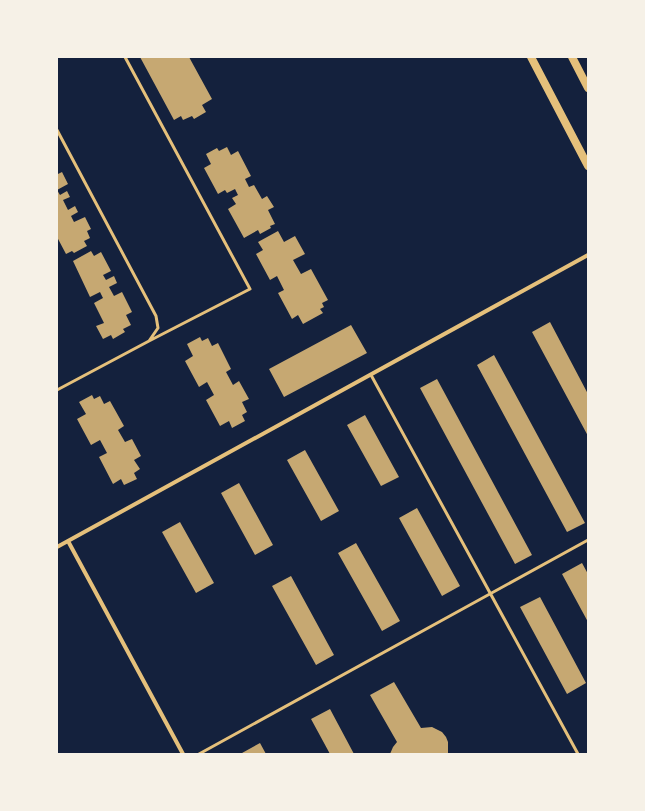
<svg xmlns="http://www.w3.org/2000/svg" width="645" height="811" font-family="Commissioner,sans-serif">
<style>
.building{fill:#c6a872}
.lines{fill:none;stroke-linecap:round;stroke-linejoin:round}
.service{stroke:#e5c07b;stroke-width:3}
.minor{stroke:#e5c07b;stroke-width:4}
.secondary{stroke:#e5c07b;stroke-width:8}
</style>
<rect width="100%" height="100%" fill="#14213d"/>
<!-- building -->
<path class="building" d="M140,57H189L212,99L202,105L206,112L194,119L192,116L183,120L181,116L174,120Z
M227,147L231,155L238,151L251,176L245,179L249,187L254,185L262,199L267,196L274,207L268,210L275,224L270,226L271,228L260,234L258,230L244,238L228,209L236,204L232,198L238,195L235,189L227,193L225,190L218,194L204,168L211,164L206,154L217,148L219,151Z
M57,171L58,174L62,172L68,184L57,190L60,195L67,191L70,197L63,200L68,210L75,206L78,212L71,216L74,222L85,217L91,229L87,231L90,238L84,241L87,246L74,253L72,251L66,254L57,237Z
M278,231L284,242L295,236L305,254L293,260L301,274L311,269L328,300L322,303L324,307L320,309L323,313L303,324L298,315L292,319L278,293L284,290L277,276L270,280L256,254L263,250L258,242Z
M91,251L94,256L101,252L111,271L103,275L106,280L114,276L117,283L109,287L114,296L122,292L132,312L126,315L131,325L123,329L125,332L113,339L111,335L103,339L96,326L104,323L94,303L103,298L100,292L90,297L73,261Z
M550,322L588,394V436L532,332Z
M351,325L367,353L284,397L269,369Z
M200,337L202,341L208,338L212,346L218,343L231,369L226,372L233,385L239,381L249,399L242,402L247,412L242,415L245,421L232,428L229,421L220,426L206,400L214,395L207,382L199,387L185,361L193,356L187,344Z
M494,355L585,523L567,532L477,365Z
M437,379L532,555L515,564L420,388Z
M92,395L94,399L100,396L104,404L110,401L124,426L118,430L125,442L132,439L141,456L134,460L140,469L134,473L137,479L124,485L121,479L113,484L99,457L107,453L100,440L91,445L77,419L86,414L79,402Z
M365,415L399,477L381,486L347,425Z
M305,450L339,511L321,521L287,460Z
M239,483L273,545L255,555L221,493Z
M417,508L460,586L442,596L399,518Z
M180,522L214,583L196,593L162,532Z
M356,543L400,621L382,631L338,553Z
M582,563L588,574V622L562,574Z
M291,576L334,655L316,665L272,586Z
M540,597L586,683L567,694L520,607Z
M394,682L421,728L432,727L442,732L446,737L448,742V754H390L393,747L397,742L370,695Z
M330,709L354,754H330L311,719Z
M260,743L266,754H242V753Z"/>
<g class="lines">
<!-- service -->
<path class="service" d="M125,57L250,289L149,341
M57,130L156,316L158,328L149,341L57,390
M371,375L578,754
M199,754L588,540"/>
<!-- minor -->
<path class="minor" d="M68,541L183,754
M57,547L588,255"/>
<!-- secondary -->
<path class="secondary" d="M531,57L588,166
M572,57L588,88"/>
</g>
<!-- border -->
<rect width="645" height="811" fill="none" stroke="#f6f1e7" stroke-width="116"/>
</svg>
